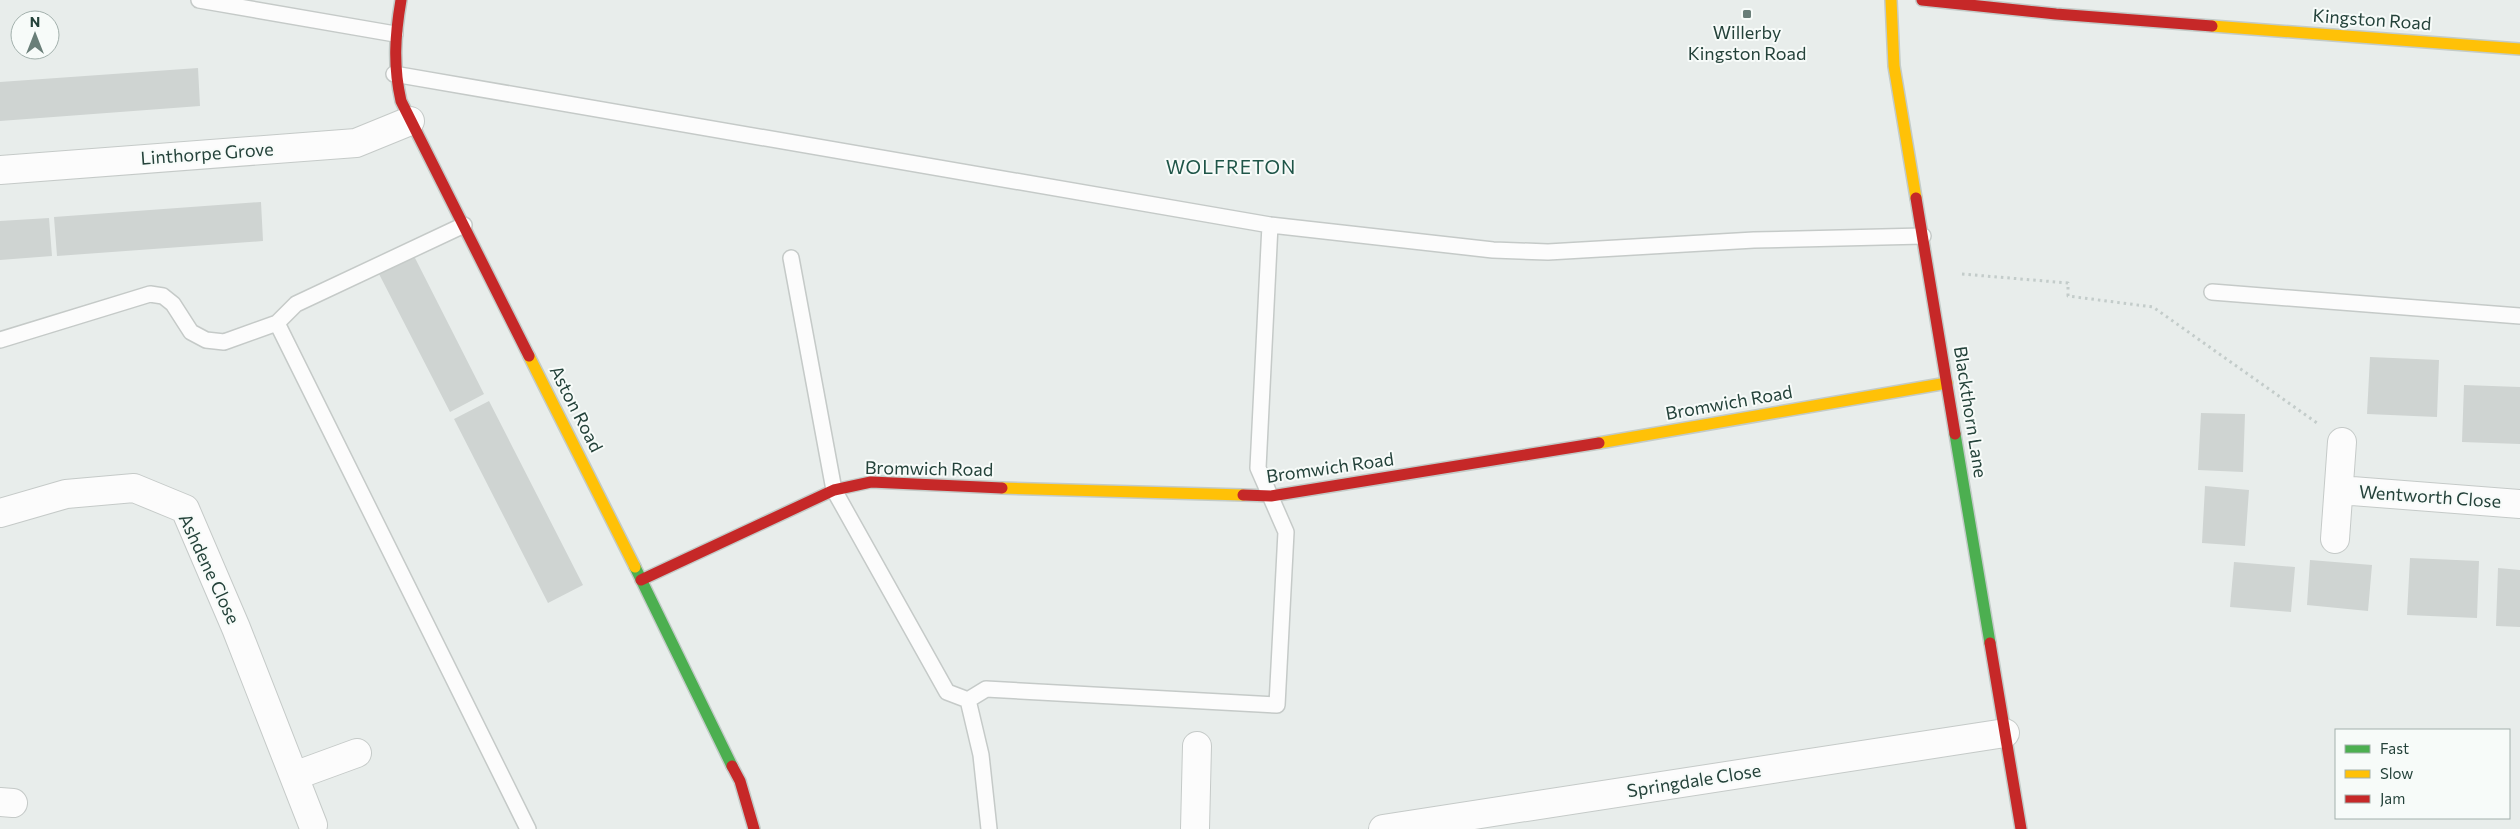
<svg xmlns="http://www.w3.org/2000/svg" width="2520" height="829" font-family="Commissioner,sans-serif">
<style>
.building{fill:#cfd4d2}
.lines{fill:none;stroke-linecap:round;stroke-linejoin:round}
.lane-casing{stroke:#c5cac8;stroke-width:18}
.street-casing{stroke:#c5cac8;stroke-width:30}
.fast-casing{stroke:#c3cbc8;stroke-width:14}
.slow-casing{stroke:#c3cbc8;stroke-width:14}
.jam-casing{stroke:#c3cbc8;stroke-width:14}
.path{stroke:#c3ccca;stroke-width:3;stroke-dasharray:2.5 4;stroke-linecap:butt}
.lane{stroke:#fcfcfc;stroke-width:15}
.street{stroke:#fcfcfc;stroke-width:28}
.fast{stroke:#4caf50;stroke-width:11}
.slow{stroke:#ffc107;stroke-width:11}
.jam{stroke:#c62828;stroke-width:11}
.poi-dot{fill:#697e78;stroke:#f7fbf9;stroke-width:2}
.labels{text-anchor:middle;stroke-width:4;stroke-linejoin:round;paint-order:stroke}
.street-label{font-size:18px;fill:#24423a;stroke:#f7fbf9}
.poi-label{font-size:18px;fill:#24423a;stroke:#f7fbf9}
.neighbourhood-label{font-size:19px;letter-spacing:1px;fill:#1f5548;stroke:#f7fbf9}
</style>
<rect width="100%" height="100%" fill="#e8edeb"/>
<!-- building -->
<path class="building" d="M198,68L200,106L0,121V82Z
M261,202L263,241L57,256L54,217Z
M49,218L52,256L0,260V221Z
M414,256L484,394L450,412L379,274Z
M2370,357L2439,360L2437,417L2367,414Z
M2464,385L2520,387V444L2462,442Z
M489,401L583,585L548,603L454,419Z
M2201,413L2245,414L2243,472L2198,470Z
M2205,486L2249,490L2245,546L2202,543Z
M2410,558L2479,561L2477,618L2407,615Z
M2310,560L2372,565L2368,611L2307,605Z
M2234,562L2295,567L2291,612L2230,607Z
M2498,568L2520,570V627L2496,626Z"/>
<g class="lines">
<defs>
<path id="lane" d="M199,0L395,34
M394,74L1270,225L1493,250L1548,252L1754,240L1923,236
M791,258L834,490L947,692L968,700
M2212,292L2520,316
M277,323L528,829
M0,340L150,294L163,296L173,304L191,332L206,340L224,342L277,323L296,304L464,225
M968,700L986,689L1277,705L1286,532L1258,468L1270,225
M968,700L981,755L989,829"/>
<path id="street" d="M0,170L356,143L410,121
M2339,490L2520,504
M0,513L66,494L134,488L185,509L236,628L313,825
M2335,539L2342,442
M294,776L357,753
M0,802L13,803
M1195,829L1197,746
M1383,829L2005,733"/>
<path id="fast" d="M1955,434L1990,643
M635,567L732,766"/>
<path id="slow" d="M1891,0L1894,66L1916,198
M2212,26L2520,49
M529,356L635,567
M1599,443L1947,383
M1002,488L1243,495"/>
<path id="jam" d="M401,0C395,35 393,66 401,101L529,356
M1922,0L2056,14L2212,26
M1916,198L1955,434
M1243,495L1271,496L1599,443
M641,580L834,490L871,482L1002,488
M1990,643L2021,829
M732,766L740,781L754,829"/>
</defs>
<!-- lane casing -->
<use href="#lane" class="lane-casing"/>
<!-- street casing -->
<use href="#street" class="street-casing"/>
<!-- fast casing -->
<use href="#fast" class="fast-casing"/>
<!-- slow casing -->
<use href="#slow" class="slow-casing"/>
<!-- jam casing -->
<use href="#jam" class="jam-casing"/>
<!-- path -->
<path class="path" d="M1962,274L2068,283V296L2153,307L2317,423"/>
<!-- lane -->
<use href="#lane" class="lane"/>
<!-- street -->
<use href="#street" class="street"/>
<!-- fast -->
<use href="#fast" class="fast"/>
<!-- slow -->
<use href="#slow" class="slow"/>
<!-- jam -->
<use href="#jam" class="jam"/>
</g>
<!-- markers -->
<rect class="poi-dot" x="1742" y="9" width="10" height="10" rx="2.5"/>
<g class="labels">
<!-- street labels -->
<g class="street-label">
<text transform="translate(2372 20) rotate(4)" y="6">Kingston Road</text>
<text transform="translate(207 154) rotate(-4)" y="6">Linthorpe Grove</text>
<text transform="translate(1729 403) rotate(-10)" y="6">Bromwich Road</text>
<text transform="translate(576 409) rotate(63)" y="6">Aston Road</text>
<text transform="translate(1970 412) rotate(81)" y="6">Blackthorn Lane</text>
<text transform="translate(1330 468) rotate(-8)" y="6">Bromwich Road</text>
<text transform="translate(929 469) rotate(1)" y="6">Bromwich Road</text>
<text transform="translate(2430 497) rotate(4)" y="6">Wentworth Close</text>
<text transform="translate(209 569) rotate(65)" y="6">Ashdene Close</text>
<text transform="translate(1694 781) rotate(-9)" y="6">Springdale Close</text>
</g>
<!-- poi labels -->
<g class="poi-label">
<text x="1747" y="39">Willerby<tspan x="1747" dy="21">Kingston Road</tspan></text>
</g>
<!-- neighbourhood labels -->
<g class="neighbourhood-label">
<text x="1231" y="174">WOLFRETON</text>
</g>
</g>
<!-- legend -->
<rect x="2335" y="729" width="175" height="90" fill="#f7fbf9" stroke="#a3b1ad"/>
<rect x="2345" y="745" width="25" height="8" fill="#4caf50" stroke="#a3b1ad"/>
<text x="2380" y="754" font-size="15" fill="#24423a">Fast</text>
<rect x="2345" y="770" width="25" height="8" fill="#ffc107" stroke="#a3b1ad"/>
<text x="2380" y="779" font-size="15" fill="#24423a">Slow</text>
<rect x="2345" y="795" width="25" height="8" fill="#c62828" stroke="#a3b1ad"/>
<text x="2380" y="804" font-size="15" fill="#24423a">Jam</text>
<!-- north arrow -->
<g transform="translate(35 35)"><circle r="24" fill="#f7fbf9" stroke="#a3b1ad"/>
<path d="M0-4L9 19L0 12L-9 19Z" fill="#697e78"/>
<text y="-8" font-size="14" font-weight="bold" text-anchor="middle" fill="#24423a">N</text>
</g>
</svg>
